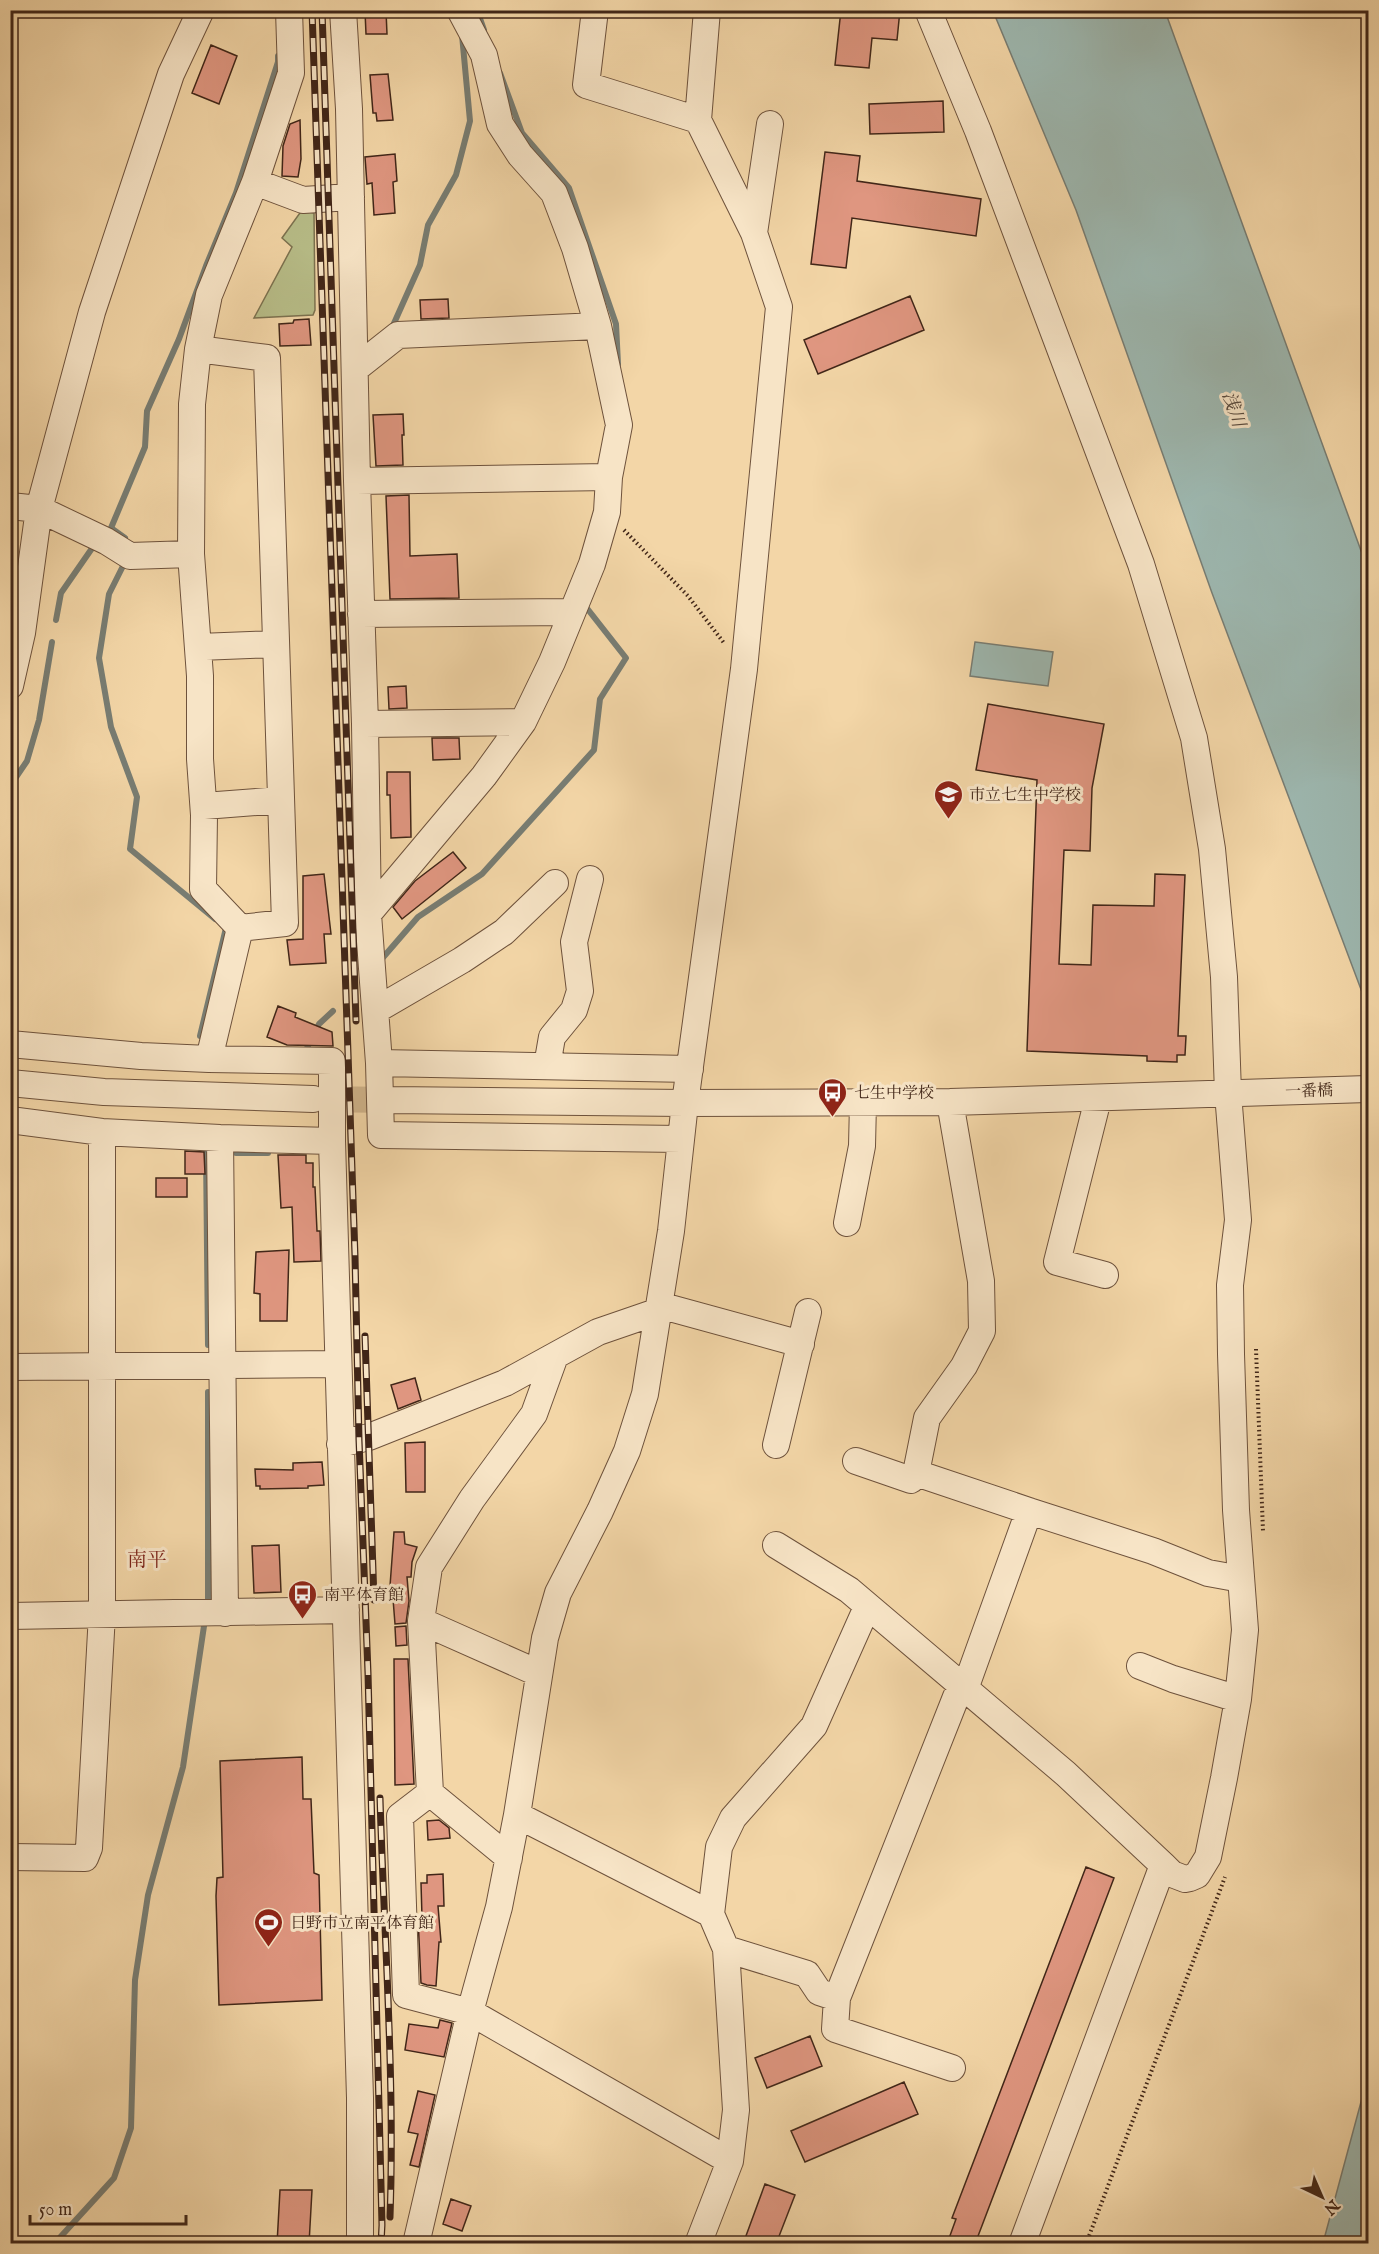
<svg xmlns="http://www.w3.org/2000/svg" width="1379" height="2254" font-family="'IM FELL English','Noto Serif JP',serif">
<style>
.green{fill:#b8be89;stroke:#7c7250;stroke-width:1.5}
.water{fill:#9db7af;stroke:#787d73;stroke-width:1.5}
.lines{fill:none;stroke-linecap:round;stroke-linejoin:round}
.stream{stroke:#787d73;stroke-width:6}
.building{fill:#df9680;stroke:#412618;stroke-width:1.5}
.minor-tunnel{stroke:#cfb38a;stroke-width:26;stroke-dasharray:26 13;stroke-linecap:butt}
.minor-casing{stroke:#6e523c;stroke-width:28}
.path{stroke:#412618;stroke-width:4;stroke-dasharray:1.5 3;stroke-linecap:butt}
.minor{stroke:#f7e4c6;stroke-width:26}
.rail-casing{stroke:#412618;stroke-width:7}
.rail{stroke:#f7e4c6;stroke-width:4.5;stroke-dasharray:14;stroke-linecap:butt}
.labels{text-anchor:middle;stroke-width:6;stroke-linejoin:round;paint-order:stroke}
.poi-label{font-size:16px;fill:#412618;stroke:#f7e4c6;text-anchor:start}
.street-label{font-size:16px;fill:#412618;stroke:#f7e4c6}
.water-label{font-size:18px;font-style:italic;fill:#584a3e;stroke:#f7e4c6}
.quarter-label{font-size:20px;fill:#7a1f14;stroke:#f7e4c6}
</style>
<rect width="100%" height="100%" fill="#f3d6a7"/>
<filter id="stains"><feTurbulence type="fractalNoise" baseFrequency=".00333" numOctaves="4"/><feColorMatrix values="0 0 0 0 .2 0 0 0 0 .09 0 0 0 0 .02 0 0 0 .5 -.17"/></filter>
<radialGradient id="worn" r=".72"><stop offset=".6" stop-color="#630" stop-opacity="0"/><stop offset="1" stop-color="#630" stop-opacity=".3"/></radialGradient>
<!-- green -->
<path class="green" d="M302,210L314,213L315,310L313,315L254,318L292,247L282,238Z"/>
<!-- water -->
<path class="water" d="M993,11H1165L1368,570V1008L1212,593L1076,210Z
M975,642L1053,652L1048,686L970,676Z
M1368,2076V2243H1323Z"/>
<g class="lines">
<!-- stream -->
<path class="stream" d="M477,10L484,30
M500,73L522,133L569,188L616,324L618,364
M391,330L420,265L428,225L456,175L470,121L462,35
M125,538L111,528L145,447L147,411L179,339L206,266L236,193L278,62V56
M126,560L109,594L99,658L111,727L137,797L130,849L215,919
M56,620L61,593L95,544
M10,786L27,761L39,720L52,642
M380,961L418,917L482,874L594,750L600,699L626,658L586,607L587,604
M200,1036L226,928L223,925
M307,1048L319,1024L333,1011
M206,1153L208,1345
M236,1153H268
M208,1603V1392
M54,2244L114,2178L131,2128L135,1980L148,1895L183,1767L204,1626"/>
</g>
<!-- building -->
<path class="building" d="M841,10H900L897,40L872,38L869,68L835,65Z
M365,11H386L387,34H366Z
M211,45L237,56L219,104L192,93Z
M388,74L393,120L377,121L376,113H373L370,75Z
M943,101L944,132L870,134L869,104Z
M300,120L301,159L298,177L282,176L283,146L290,124Z
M825,152L860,156L857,181L981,199L976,236L852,218L846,268L811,264Z
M395,154L397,181L393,182L395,213L374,215L372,183L367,184L365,157Z
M910,296L924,330L818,374L804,340Z
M448,299L449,318L421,319L420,300Z
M309,319L311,345L280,346L279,324L293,323L294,320Z
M403,414L404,435H402L403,465L376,466L373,415Z
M409,495L410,556L457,554L459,598L390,599L386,496Z
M406,686L407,708L389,709L388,687Z
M988,704L1104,724L1092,788L1090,851L1064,850L1059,964L1091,965L1093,905L1154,906L1155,874L1185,875L1178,1036H1186L1185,1055H1177V1062L1147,1061V1056L1027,1051L1037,780L976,770Z
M432,738H459L460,759L433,760Z
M387,772H410L411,837L391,838L390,795H387Z
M453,852L466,868L402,919L393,907L415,881Z
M324,874L331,934H324L326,963L290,965L287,940L303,939V876Z
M278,1006L296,1013L295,1017L332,1032L333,1046L287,1045L267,1037Z
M185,1151L204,1152L205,1174H185Z
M278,1155H306V1163H313V1187H315L317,1231H320L321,1261L294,1262L292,1207L281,1208Z
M156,1178H187V1197H156Z
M289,1250L287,1321H260V1294L254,1293L256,1252Z
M415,1378L421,1400L398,1409L391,1385Z
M425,1442V1492H406L405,1443Z
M322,1462L324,1485L308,1486V1488L260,1489V1486H256L255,1469L293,1470V1463Z
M394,1532H404L405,1544L417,1547L412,1562L411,1577H407L409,1601L406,1623L395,1624L392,1586H390Z
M279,1545L281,1592L254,1593L252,1546Z
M406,1626L407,1645L396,1646L395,1627Z
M394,1659H408L414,1784L395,1785Z
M302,1757L303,1799H311L314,1873L319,1875L322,2000L219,2005L216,1896L217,1878L223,1877L220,1761Z
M439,1820L449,1828L450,1838L428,1840L427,1821Z
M1086,1867L1114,1878L975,2244H947L956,2219L952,2218Z
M443,1874L444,1906H438L441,1942H439L436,1986L427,1985L421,1983L418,1917H422L421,1883H427V1875Z
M440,2020L452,2023L444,2057L405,2050L409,2024L438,2028Z
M810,2036L822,2066L767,2088L755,2058Z
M904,2082L918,2114L805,2162L791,2131Z
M418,2091L435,2095L419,2167L410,2165L418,2134L408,2132Z
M765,2184L795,2195L776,2244H743Z
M280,2190H312L309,2244H277Z
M451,2199L471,2206L462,2231L443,2224Z"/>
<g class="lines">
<!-- minor-tunnel -->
<path class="minor-tunnel" d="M313,1099L390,1100"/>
<defs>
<path id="minor" d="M343,10L349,109L357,481L365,724L368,914L379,1063L381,1135L681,1139
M595,10L586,85L698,120
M928,10L978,131L1141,564L1194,738L1212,849L1224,977L1228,1093L1238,1220L1230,1285L1231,1354L1236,1510L1245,1630L1238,1699L1224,1778L1208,1857L1197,1875L1190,1878L1185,1879L1172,1874L1163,1865
M255,182L303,200L351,197
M754,233L770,124
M198,349L267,358L285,923L240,928
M355,369L398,335L598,326
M357,481L609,477
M10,506L39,509L106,541L130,556L191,554L200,676V759L204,815L203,889L240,928L209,1059
M191,554L192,404L198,349L209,295L255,182L291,73L289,10
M361,614L571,612
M199,647L276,644
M10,686L22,633L39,509L92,312L171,74L201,10
M365,724L523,722
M204,806L281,800
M368,914L484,776L523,722L552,662L592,564L607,512L609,477L619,425L598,326L575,248L554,193L520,155L500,124L484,55L460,10
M376,1010L462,960L504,932L555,883
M10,1044L141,1056L209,1059L332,1061V1141L220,1138L102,1132L10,1120
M379,1063L690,1069
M547,1066L552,1037L574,1010L580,991L574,942L590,879
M10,1083L104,1092L313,1099
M1098,1099L1057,1262L1105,1275
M390,1100L685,1103L950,1102L1368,1089
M220,1138L225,1613
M332,1141L360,2098V2244
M847,1223L862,1146L863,1103
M659,1305L801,1344
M10,1367L338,1364
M340,1444L369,1437L505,1383L598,1332L659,1311
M776,1445L808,1312
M856,1461L911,1480L916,1473
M1029,1511L1153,1551L1208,1573L1241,1579
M776,1545L849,1590L1066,1774L1163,1865L1022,2244
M10,1616L346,1610
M421,1621L538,1673
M1140,1666L1173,1679L1238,1699
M430,1793L400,1816L406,1995L470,2012L730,2161
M517,1815L711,1914
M10,1857L85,1858L89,1848L102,1614V1132
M509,1858L430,1793L421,1621L429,1567L472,1499L534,1414L555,1356
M726,1949L711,1914L719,1847L733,1818L814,1726L867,1607
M837,1998L835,2029L952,2068
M416,2244L470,2012L499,1907L517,1815L545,1638L558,1593L600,1511L627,1451L645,1394L671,1231L685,1103L744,669L779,307L754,233L698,120L707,10
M698,2244L730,2161L736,2110L726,1949L807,1974L819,1992L837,1998L956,1697L965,1689L1029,1511L916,1473L927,1418L964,1366L982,1331L981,1281L950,1102"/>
</defs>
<!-- minor casing -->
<use href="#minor" class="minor-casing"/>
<!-- path -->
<path class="path" d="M624,530L688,596L724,643
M1256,1349L1263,1531
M1086,2244L1225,1877"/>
<!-- minor -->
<use href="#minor" class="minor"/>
<defs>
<path id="rail" d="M312,10L355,1256L359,1440L368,1673L382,2225L381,2244
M322,10L356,1021
M365,1336L374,1600
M380,1798C384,1937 395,2078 390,2217"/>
</defs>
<!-- rail casing -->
<use href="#rail" class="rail-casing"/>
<!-- rail -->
<use href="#rail" class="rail"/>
</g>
<!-- icons -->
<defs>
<symbol id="school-pin" viewBox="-11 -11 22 30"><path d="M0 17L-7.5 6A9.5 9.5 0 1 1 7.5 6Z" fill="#8f2418" stroke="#f7e4c6"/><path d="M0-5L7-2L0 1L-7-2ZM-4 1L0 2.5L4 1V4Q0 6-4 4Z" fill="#fff"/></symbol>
<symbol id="bus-pin" viewBox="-11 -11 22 30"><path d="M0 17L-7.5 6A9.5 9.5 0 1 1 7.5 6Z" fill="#8f2418" stroke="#f7e4c6"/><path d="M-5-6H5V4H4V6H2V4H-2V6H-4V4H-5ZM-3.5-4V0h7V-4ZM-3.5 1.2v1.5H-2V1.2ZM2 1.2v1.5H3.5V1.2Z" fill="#fff"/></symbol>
<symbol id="stadium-pin" viewBox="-11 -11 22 30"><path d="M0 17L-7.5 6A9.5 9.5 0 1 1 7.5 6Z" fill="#8f2418" stroke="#f7e4c6"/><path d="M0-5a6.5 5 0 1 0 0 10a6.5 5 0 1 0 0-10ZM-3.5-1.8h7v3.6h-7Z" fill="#fff"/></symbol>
</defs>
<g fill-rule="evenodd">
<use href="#school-pin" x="932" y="778" width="33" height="45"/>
<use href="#bus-pin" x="816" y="1076" width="33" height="45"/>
<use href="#bus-pin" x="286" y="1578" width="33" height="45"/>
<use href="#stadium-pin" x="252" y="1906" width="33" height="45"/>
</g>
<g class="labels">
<!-- poi labels -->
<g class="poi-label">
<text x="969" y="800">市立七生中学校</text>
<text x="854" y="1098">七生中学校</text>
<text x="324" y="1600">南平体育館</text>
<text x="290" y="1928">日野市立南平体育館</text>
</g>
<!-- street labels -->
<g class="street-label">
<text transform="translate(1309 1090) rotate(-2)" y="6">一番橋</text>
</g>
<!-- water labels -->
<g class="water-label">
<text transform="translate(1234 409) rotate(71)" y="6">浅川</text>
</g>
<!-- quarter labels -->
<g class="quarter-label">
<text x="147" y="1566">南平</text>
</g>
</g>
<!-- margin -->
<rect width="1379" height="2254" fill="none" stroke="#f3d6a7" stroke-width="36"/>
<rect x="12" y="12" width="1355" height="2230" fill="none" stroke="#412618" stroke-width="3"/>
<rect x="18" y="18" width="1343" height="2218" fill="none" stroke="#412618" stroke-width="1.5"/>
<!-- north arrow -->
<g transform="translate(1322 2197) rotate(136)" stroke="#f7e4c6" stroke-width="4.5" paint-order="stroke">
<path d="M0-4.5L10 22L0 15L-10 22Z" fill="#412618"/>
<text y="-9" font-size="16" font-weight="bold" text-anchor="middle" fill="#412618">N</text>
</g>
<!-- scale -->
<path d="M30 2215v9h156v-9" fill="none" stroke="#412618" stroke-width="3"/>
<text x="39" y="2215" font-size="18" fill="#412618" stroke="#f7e4c6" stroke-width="4.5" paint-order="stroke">50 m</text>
<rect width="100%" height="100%" filter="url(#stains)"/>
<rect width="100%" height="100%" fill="url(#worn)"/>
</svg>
